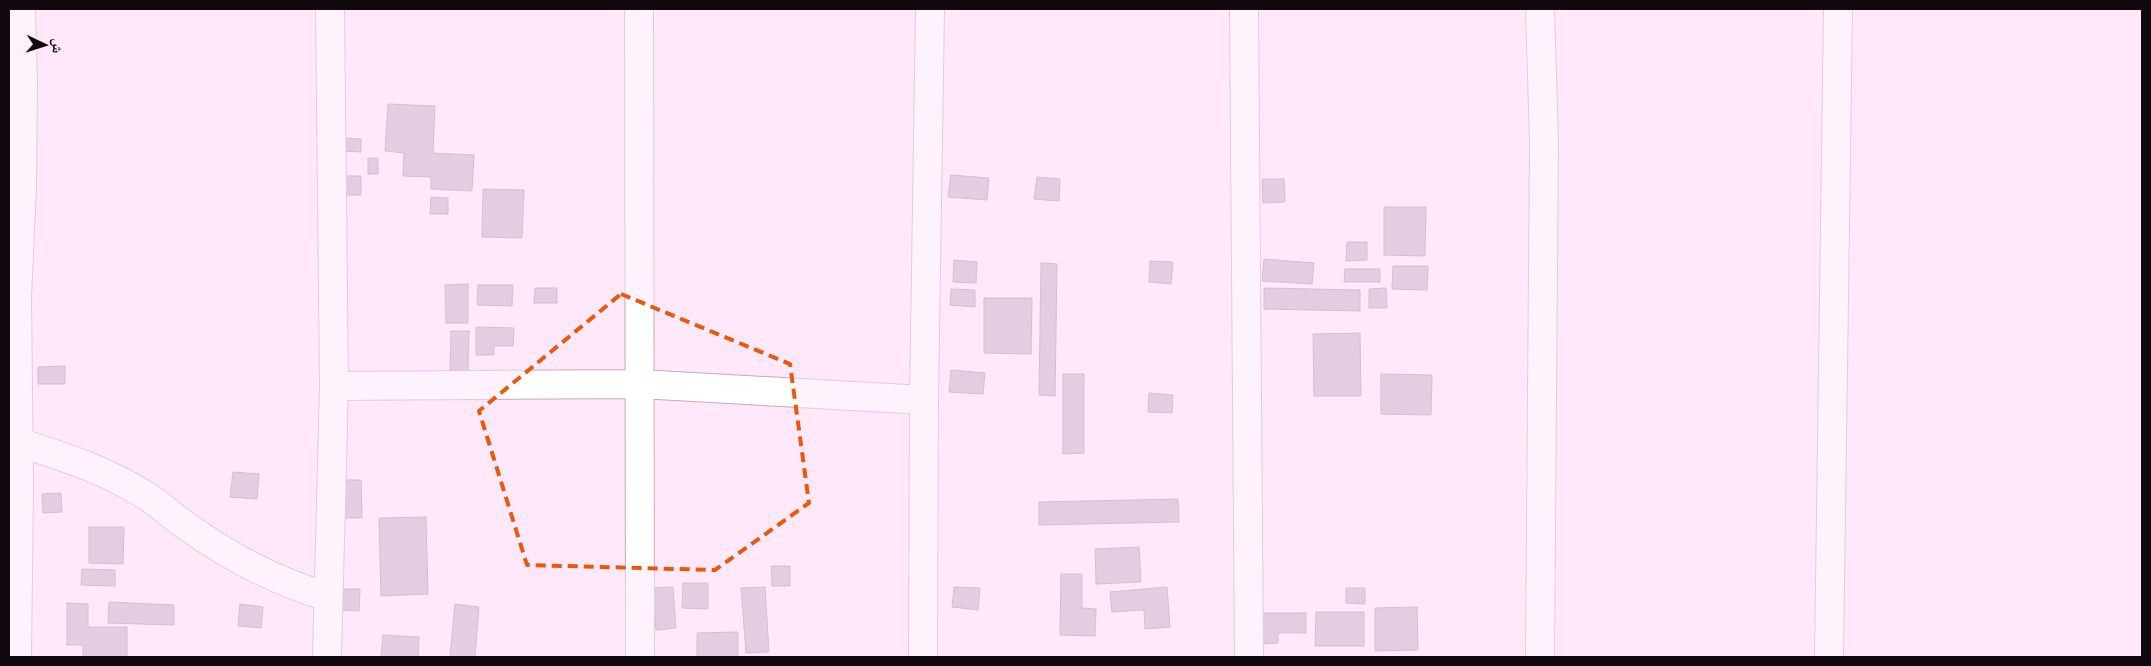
<svg xmlns="http://www.w3.org/2000/svg" width="2151" height="666" font-family="'PT Serif','Noto Naskh Arabic',serif">
<style>
.building{fill:#c8aec4;stroke:#a68da1}
.lines{fill:none;stroke-linecap:round;stroke-linejoin:round}
.street-casing{stroke:#c4aabf;stroke-width:30}
.street{stroke:#fff;stroke-width:28}
.marked{fill:none;stroke:#e8590c;stroke-width:4;stroke-dasharray:10 6;stroke-linejoin:round}
</style>
<rect width="100%" height="100%" fill="#fee8fa"/>
<!-- building -->
<path class="building" d="M388,104L435,106L433,153L474,155L472,191L431,189V177L403,176L404,153L385,151Z
M344,138L361,139V152L343,151Z
M368,158H378V174H368Z
M951,175L989,178L987,200L948,197Z
M342,176H361V195H343Z
M1037,177L1060,179L1059,201L1034,199Z
M1262,179H1284L1285,202L1263,203Z
M483,189L524,190L522,238L482,237Z
M431,197L448,198V214H430Z
M1384,207H1426L1425,256L1384,255Z
M1347,242H1367V260L1346,261Z
M1264,259L1314,263L1312,284L1262,281Z
M954,260L977,262L976,283L953,282Z
M1150,261L1173,262L1171,284L1149,282Z
M1041,263L1057,264L1055,396L1039,395Z
M1393,266H1428L1427,290L1392,289Z
M1345,269H1380V282H1344Z
M468,284V323H446L445,285Z
M478,285H513L512,306L477,305Z
M535,288H557V303H534Z
M1264,288L1360,290V311L1264,309Z
M1386,288L1387,308H1369V289Z
M951,289L975,290V307L950,305Z
M984,298H1032L1031,354L984,353Z
M476,327L514,328L513,346H494V355H476Z
M451,331H469L468,371H450Z
M1360,333L1361,396H1314L1313,334Z
M65,366V384H38V367Z
M951,370L985,373L983,394L949,392Z
M1063,374H1084V453L1063,454Z
M1381,374L1432,375L1431,415L1381,414Z
M1149,393L1173,395L1172,413L1148,412Z
M233,472L259,474L257,499L230,497Z
M343,480H361L362,518H343Z
M61,493L62,512L43,513L42,494Z
M1178,499L1179,522L1039,525V502Z
M426,517L428,594L381,596L379,518Z
M89,527H124L123,564L89,563Z
M1139,547L1141,582L1096,584L1095,549Z
M771,566H790V586H772Z
M82,569L115,570V586L81,585Z
M1061,574H1082V608L1096,609L1095,636L1060,635Z
M683,583H708V609L682,608Z
M673,587L676,628L656,630L653,588Z
M765,587L769,652L746,653L741,588Z
M954,587L980,588L978,610L952,607Z
M1167,587L1170,627L1145,629L1144,610L1112,612L1110,592Z
M1346,588H1365V604L1346,603Z
M341,589H360L359,611L340,610Z
M109,602L174,605V625L108,623Z
M67,603L88,604V627H127V657H83V645H67Z
M240,604L263,607L261,628L238,626Z
M455,604L479,607L475,657H450Z
M1417,607L1418,650L1375,651V608Z
M1316,612H1364V646H1315Z
M1260,613H1306V633H1278V643L1260,644Z
M738,632V657H697V633Z
M383,635L419,637L418,657H381Z"/>
<g class="lines">
<defs>
<path id="street" d="M639,9L640,657
M1244,9L1249,657
M1540,9L1544,141L1540,657
M334,386L640,384L924,400
M9,441L18,442C64,457 107,470 148,497C162,506 174,518 188,527C229,557 279,582 328,597
M17,657L19,487L17,296L22,189L23,82L21,9
M327,657L334,386L330,9
M923,657L924,400L930,9
M1829,657L1838,9"/>
</defs>
<!-- street casing -->
<use href="#street" class="street-casing"/>
<!-- street -->
<use href="#street" class="street"/>
</g>
<!-- marked area -->
<path d="M0 0H2151V666H0ZM621,294L790,364L809,503L715,570L527,565L479,411Z" fill="#fee8fa" fill-opacity=".55" fill-rule="evenodd"/>
<path class="marked" d="M621,294L790,364L809,503L715,570L527,565L479,411Z"/>
<!-- border -->
<rect width="2151" height="666" fill="none" stroke="#110810" stroke-width="20"/>
<!-- north arrow -->
<g transform="translate(45 45) rotate(94)" stroke="#fee8fa" stroke-width="4" paint-order="stroke">
<path d="M0-4L9 19L0 12L-9 19Z" fill="#110810"/>
<text y="-8" font-size="14" font-weight="bold" text-anchor="middle" fill="#110810">ش</text>
</g>
</svg>
